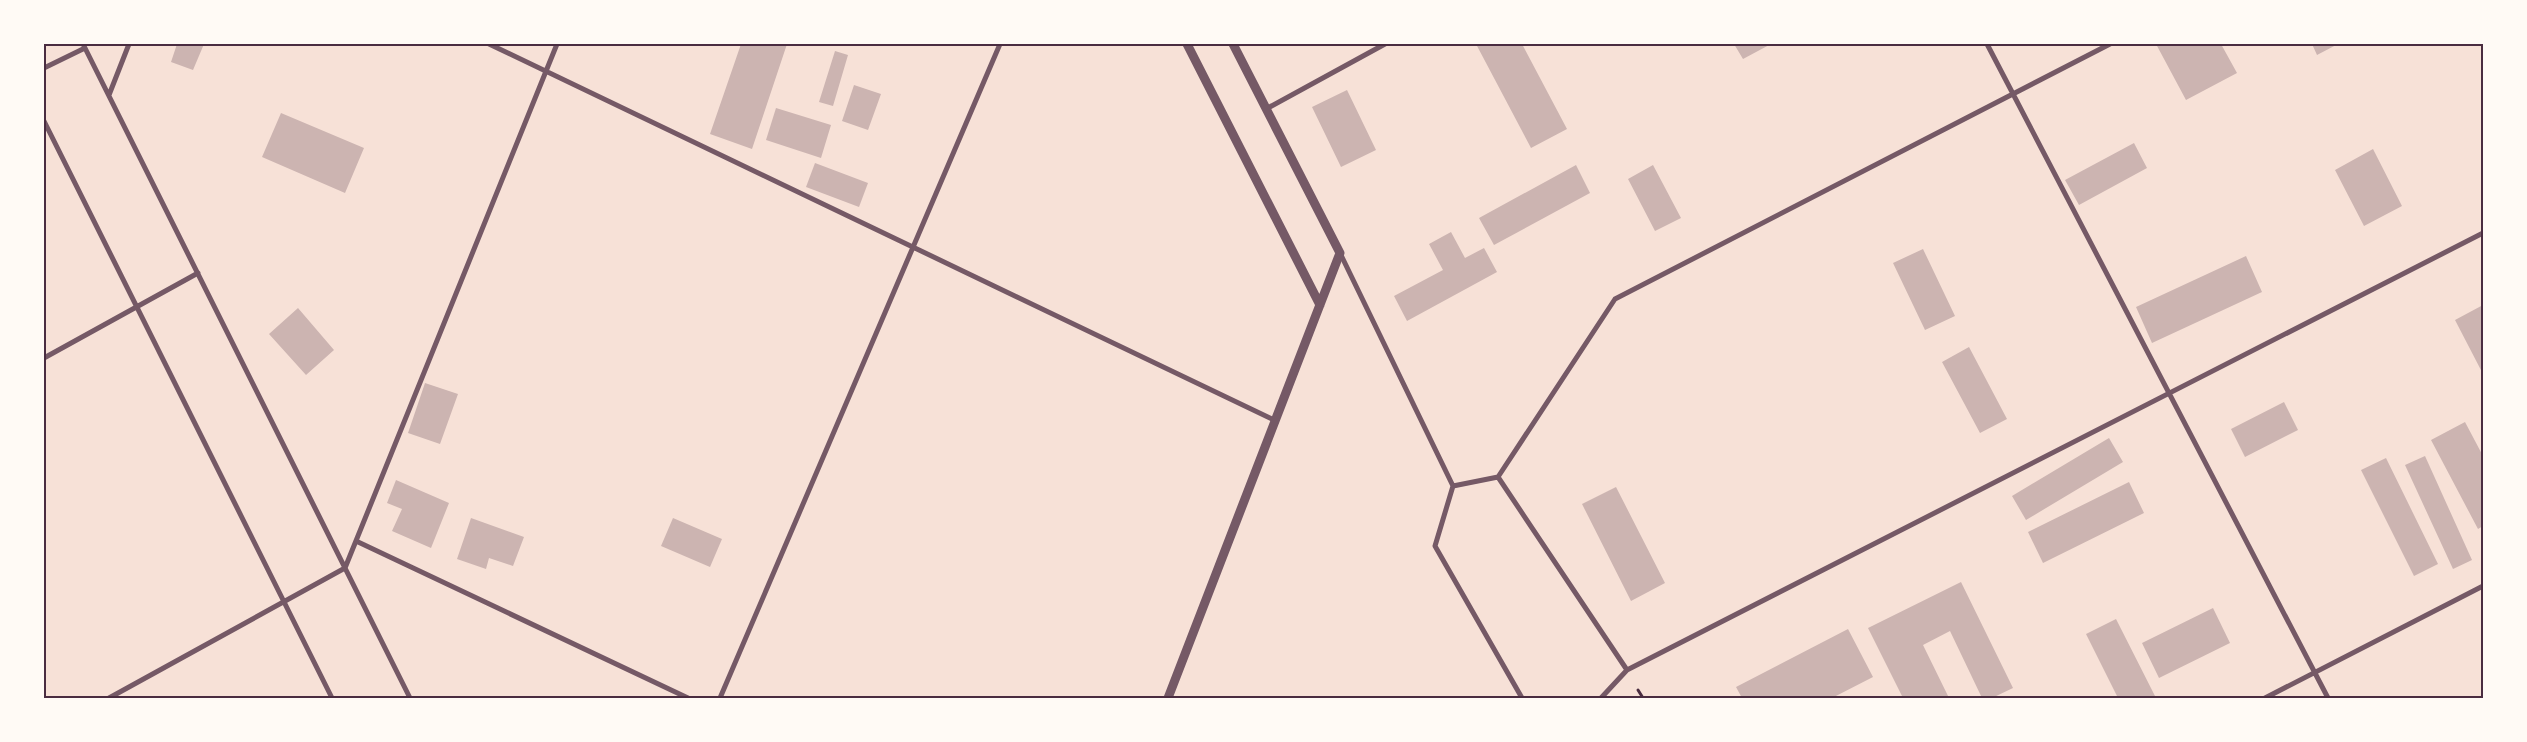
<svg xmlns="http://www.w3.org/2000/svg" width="2527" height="742" font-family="'Roboto Condensed',sans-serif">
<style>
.building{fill:#ccb4b1}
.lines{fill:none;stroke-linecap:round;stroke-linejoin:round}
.path{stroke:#4a2c40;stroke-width:3}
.minor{stroke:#755966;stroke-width:5}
.tertiary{stroke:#755966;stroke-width:9}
.neatline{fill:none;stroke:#4a2c40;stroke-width:2}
</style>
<rect width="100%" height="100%" fill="#f7e1d7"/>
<!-- building -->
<path class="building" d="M177,44H204L193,70L171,62Z
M741,44H787L752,149L710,134Z
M1476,44H1522L1567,129L1531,148Z
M1734,44H1771L1743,59Z
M2156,44H2221L2237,73L2186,100Z
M2312,44H2338L2317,55Z
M835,51L848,55L833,106L819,102Z
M854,85L881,94L868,130L842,121Z
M1347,90L1376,150L1341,167L1312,107Z
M776,108L831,125L821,158L766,140Z
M281,113L364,148L345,193L262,157Z
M2134,143L2147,168L2079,205L2065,180Z
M2373,149L2402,206L2364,226L2335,170Z
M815,163L868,183L859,207L806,187Z
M1576,165L1590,193L1494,245L1479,218Z
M1653,165L1681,218L1655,231L1628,179Z
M1451,232L1465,258L1484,248L1497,272L1407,321L1394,296L1443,270L1429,244Z
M1923,249L1955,316L1925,330L1893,263Z
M2246,256L2262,292L2152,343L2136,307Z
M2483,305V374L2455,320Z
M298,308L334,350L306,375L269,334Z
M1969,347L2007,419L1980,433L1942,362Z
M425,383L458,394L440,444L408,433Z
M2284,402L2298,430L2245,457L2231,429Z
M2465,422L2483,456V526L2478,529L2431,440Z
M2109,438L2123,462L2026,520L2012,496Z
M2425,456L2472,560L2453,569L2405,465Z
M2386,458L2438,564L2414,576L2361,470Z
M396,480L449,503L431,548L392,531L402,509L387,503Z
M2129,482L2144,513L2043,563L2028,532Z
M1616,487L1665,583L1631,601L1582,504Z
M471,518L524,537L513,566L489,558L486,569L457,559Z
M673,518L722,539L710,567L661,546Z
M1961,582L2013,688L1992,698H1982L1950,631L1923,645L1949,698H1903L1868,628Z
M2213,608L2230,643L2159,678L2142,643Z
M2116,619L2156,698H2118L2086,634Z
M1848,629L1873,677L1832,698H1742L1736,687Z"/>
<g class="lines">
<!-- path -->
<path class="path" d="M1638,690L1643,698"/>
<!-- minor -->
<path class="minor" d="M83,44L410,698
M489,44L1276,421
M1987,44L2328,698
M44,68L85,48
M109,95L129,44
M1266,109L1385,44
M44,121L332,698
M1340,253L1453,486
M44,358L198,273
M1498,477L1627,670
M1453,486L1498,477L1615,299L2110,44
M1453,486L1435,546L1522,698
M356,541L688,698
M109,698L345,568L557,44
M720,698L1000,44
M1601,698L1627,670L2483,233
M2265,698L2483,586"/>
<!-- tertiary -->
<path class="tertiary" d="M1187,44L1320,305
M1168,698L1340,253L1233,44"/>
</g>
<!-- border -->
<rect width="2527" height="742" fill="none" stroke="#fffaf5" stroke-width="90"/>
<rect x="45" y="45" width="2437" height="652" class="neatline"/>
</svg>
